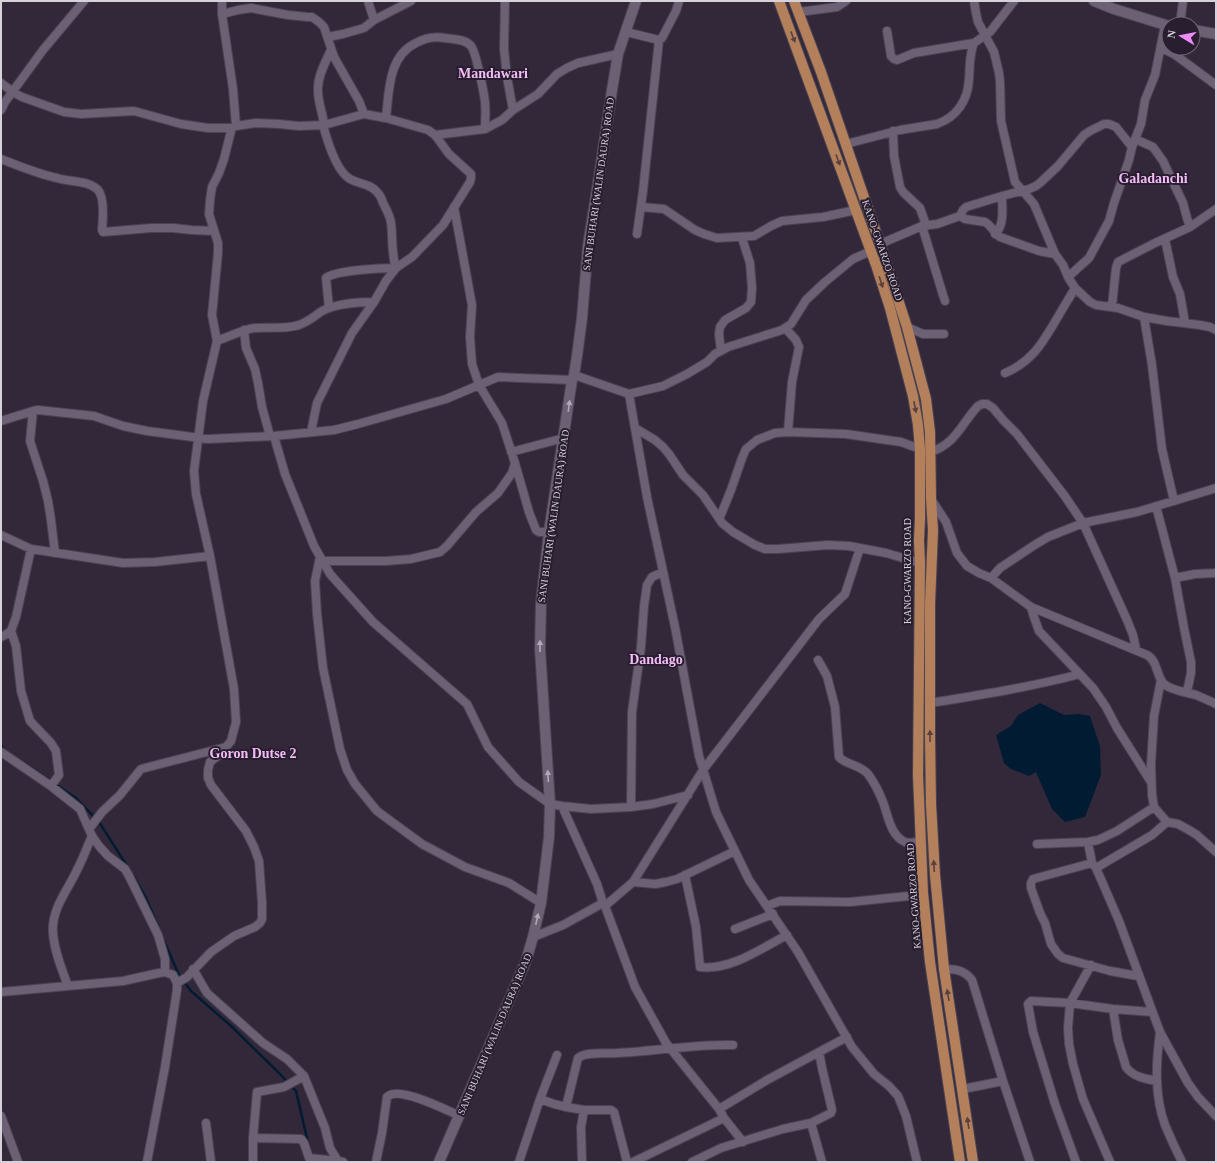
<svg xmlns="http://www.w3.org/2000/svg" width="1217" height="1163" font-family="'Times New Roman',serif">
<style>
.water{fill:#011c32}
.lines{fill:none;stroke-linecap:round;stroke-linejoin:round}
.stream{stroke:#011c32;stroke-width:2.5}
.street-casing{stroke:#4b4351;stroke-width:10}
.secondary-casing{stroke:#4b4351;stroke-width:12}
.primary-casing{stroke:#4b4351;stroke-width:12}
.street{stroke:#6b6074;stroke-width:8}
.secondary{stroke:#6b6074;stroke-width:10}
.primary{stroke:#b3805b;stroke-width:10}
.oneway{fill:#59403e}
.oneway2{fill:#b1a9b8}
.labels{text-anchor:middle;stroke-width:4;stroke-linejoin:round;paint-order:stroke}
.street-label{font-size:10px;fill:#d7d1dc;stroke:#281e2f}
.district-label{font-size:14px;font-weight:bold;fill:#f4bcf7;stroke:#281e2f}
</style>
<rect width="100%" height="100%" fill="#32283a"/>
<!-- water -->
<path class="water" d="M1040,703L1064,715L1079,714L1090,716L1100,746L1101,775L1085,817L1065,822L1052,809L1036,772L1029,776L1011,769L1004,763L996,735L1011,726L1018,715Z"/>
<g class="lines">
<!-- stream -->
<path class="stream" d="M1,745L5,751
M26,764L76,798L99,822L129,869
M133,875L145,896L159,928
M161,934L179,975L191,991L231,1026L279,1073L296,1091L309,1147"/>
<defs>
<path id="street" d="M222,1V14L233,89L236,126
M368,1L374,20
M505,1L504,49L507,77L513,110
M974,1L976,13L978,22L994,52L999,73L1000,81L1001,121L1015,182L1034,204L1055,254L1063,265L1068,277L1075,288L1090,302L1096,305L1118,308L1144,317L1167,321L1200,325L1210,327L1216,330
M799,12L837,7L846,1
M222,14L238,10L251,8L288,15L308,17H312L319,22L324,27L334,57L359,101L364,114
M1180,24L1183,1
M887,31L891,56L894,59L897,60L914,53L974,43L990,32L1014,1
M626,32L659,40L662,38L676,11L679,1
M328,37L343,34L364,28L374,20L411,1
M1161,48L1174,54L1216,85
M1,83L13,92L22,97L64,112L81,114L134,111L181,124L208,128H231L236,126L256,123L279,124L299,126L324,125L364,114L386,118L428,130L435,135L449,154L471,174V178L470,182L443,225L412,257L396,268L386,281L374,302L352,333L317,403L311,432
M1,110L5,102L43,50L84,1
M386,118C389,92 388,56 416,43C425,38 435,36 445,38C453,39 466,39 471,46C476,52 484,93 485,102C486,111 485,120 485,129
M323,125C327,140 336,171 350,179C359,184 371,184 377,192C380,195 382,199 383,203C386,209 390,215 391,223C393,238 391,253 396,268C382,268 336,270 326,278L329,308
M324,125C323,113 317,100 318,88C318,75 326,61 331,50
M893,131L894,156L900,187L903,192L920,208L926,225
M435,135L485,129L502,120L513,110L538,94L557,74L567,68L578,63L618,54
M1135,139L1153,147L1163,161L1183,203L1187,218L1190,227
M846,144L900,130L937,124C957,117 968,100 969,79C970,67 969,55 974,43
M1,159C19,166 38,174 57,178C70,182 88,180 98,190C105,198 103,220 102,230L103,232L151,228H173L192,230L214,231
M454,207L472,305L470,337L472,364L479,385L502,423L515,463L529,512L536,530L539,532H549
M641,207L664,209L695,230L704,234L717,238L754,236L771,226L782,221L823,217L856,210
M960,216L965,219L985,222C992,226 994,233 1000,237L1039,251L1055,254
M922,226L943,295L945,301
M637,234L643,191L659,40
M995,234C1005,225 1002,207 1002,196
M1165,239L1173,277L1180,294L1185,323
M880,244L922,226L937,224L960,216L963,210L966,207L1002,196L1029,189L1036,186L1041,182L1058,166L1084,135L1090,131L1104,124H1109L1116,127L1132,147
M1068,277L1089,258L1109,221L1114,203L1129,160L1132,147L1141,124L1145,100L1155,75L1165,25
M1112,306L1116,268L1118,262L1155,243L1190,227L1216,209
M1144,317L1152,365L1162,449L1174,501
M907,327L923,334H944
M785,328L796,340L799,347L792,382L788,432
M244,330L246,348L255,369L258,383L262,407L270,436
M217,341C228,337 244,329 255,328C268,327 282,329 295,326C306,324 313,317 322,311C338,303 357,302 374,302
M721,351L719,334L720,327L725,320L746,308L751,302L752,288L750,263L742,238
M1005,373C1034,361 1044,340 1059,315C1064,306 1070,297 1075,288
M574,375L629,394L663,386L687,374L707,362L715,354L728,347L782,330L791,324L806,300L825,282L853,259L871,251
M629,394L647,497L675,627L699,756L716,812L749,880L798,952L852,1047L874,1074L889,1086L898,1096L906,1116L917,1162
M33,411L30,441L43,481L48,501L51,520L55,553
M1,421L33,411L38,410L94,416L123,426L147,431L208,439L274,436L334,430L358,424L446,399L498,377L572,380
M635,428L655,440L663,447L669,454L683,475L703,495L722,523L733,532L755,545L765,549H778L828,545L849,546L886,553L920,563
M274,436L285,474L314,546L330,574L373,622L467,704L488,747L519,782L550,804L562,806L597,884L603,903L605,906L635,987L655,1023L666,1043L719,1109L724,1118L743,1142
M511,452L564,438
M930,452C956,444 961,424 978,406L982,404H987L993,408L1003,420L1017,434L1064,495L1083,523L1127,620L1133,635L1136,649
M931,499L946,522L957,553L967,566L979,573L991,578L1031,607L1147,655C1158,661 1156,676 1164,684C1172,691 1186,692 1196,695C1203,698 1210,701 1216,704
M1156,506L1175,578L1184,628L1191,662V673L1187,692
M720,517L731,490L742,458L746,449L757,440L775,433L788,432L846,434L901,442L920,449
M1,535L31,549L123,563L155,562L210,556
M320,557L315,581L317,614L323,668L340,749L347,770L355,784L377,811L422,844L465,867L509,883L541,903
M323,561H386L411,559L440,552L447,546L476,512L498,493L512,473L515,463
M991,578L1000,568L1033,546L1048,537L1083,523L1137,512L1216,488
M1175,578L1195,574L1216,573
M1031,607L1034,617L1039,631L1093,688L1106,707L1117,728L1151,782
M11,631L16,646L21,691L30,721L51,743L56,751L59,775L51,786
M1,637L5,635L11,631L16,617L31,549
M818,660L827,676L835,707L839,757C846,765 859,764 868,774C874,782 879,792 883,802C888,815 890,835 905,842C910,844 916,842 921,841
M1161,680L1154,716L1151,764L1152,795L1154,807L1167,822L1178,824L1189,830L1197,835L1216,852
M930,703C980,695 1031,687 1080,674
M1,752L51,786L80,809L92,836L99,846L108,856L125,869L129,876L158,935L165,959V972
M562,806L591,809L631,807L653,804L688,795
M631,807L632,712L641,647L644,606L647,585L652,577L663,572
M89,829L102,812L120,795L141,769L226,747
M1088,842L1092,863L1096,868L1103,884L1119,921L1160,1032L1188,1083L1198,1097L1216,1116
M1037,844L1088,842L1098,840L1117,831L1154,807
M1092,863L1033,879L1031,883V888L1040,913L1045,923L1051,944L1058,954L1063,958L1110,971L1138,976
M1096,868L1152,835L1167,822
M685,875L696,927L700,967C730,971 762,948 787,935
M633,882L655,884L666,882L677,879L735,851
M605,906L633,882L703,770L819,619L845,594L860,548
M767,906L780,901L850,902L909,896L923,893
M735,929L773,914
M533,937L563,925L603,903
M1091,965L1070,1003L1068,1028L1069,1044L1073,1064L1083,1099L1110,1162
M193,969L207,993L263,1043L287,1059L304,1076L325,1128L330,1148L338,1161L343,1162
M944,969C956,969 964,970 972,980L1003,1081L1030,1162
M177,983L187,977L211,952L234,936L255,927L260,923L262,919V903L259,861L254,847L246,831L211,785L208,778V770L210,762L219,755L231,741L236,722L234,689L210,556L196,494L194,471L203,401L217,341L212,315L218,253V243L209,214L210,200L212,187L219,173L224,159L231,131V128
M68,986C62,970 54,950 53,933C51,909 68,890 77,870C83,859 87,847 92,836
M1,992L123,981L159,973L165,972L173,975L177,983V990L165,1067L147,1162
M1113,1009L1118,1040L1126,1067C1133,1077 1146,1079 1157,1081
M1160,1032C1156,1062 1154,1095 1165,1125C1170,1137 1176,1150 1182,1162
M963,1089L1003,1081
M540,1099L554,1104L566,1107L578,1058C586,1051 606,1054 617,1053C656,1051 694,1044 733,1045
M566,1107L584,1110H611L614,1112L627,1162
M719,1109L767,1080L847,1037
M1,1116L18,1162
M206,1123L211,1162
M811,1123L822,1162
M253,1138L301,1139L304,1143L309,1158L338,1161V1162
M253,1162V1138L257,1092L284,1087L304,1076
M376,1162L382,1133L387,1097C398,1085 446,1110 460,1116
M519,1162L540,1099L557,1055
M582,1162L581,1127L584,1110
M633,1162L724,1118
M692,1162L721,1148L783,1129L811,1123L831,1113L832,1110L822,1068L819,1052
M1076,1162L1055,1104L1033,1032L1028,1004L1031,1001L1070,1003L1113,1009L1152,1012"/>
<path id="secondary" d="M1094,1L1114,9L1169,26
M1193,30L1216,34
M439,1162L526,961L533,937L541,903L549,837L550,804L540,649L541,603L549,532L572,380L574,375L577,356L582,318L588,246L599,177L612,90L618,54L636,1"/>
<path id="primary" d="M779,1L876,265L890,308L913,396L918,425L920,449V519L919,541L920,563L918,775L923,893L930,962L960,1162
M794,1L821,72L880,244L907,327L926,399L930,432L931,498L933,530L930,604V737L931,804L935,875L944,969L973,1162"/>
</defs>
<!-- street casing -->
<use href="#street" class="street-casing"/>
<!-- secondary casing -->
<use href="#secondary" class="secondary-casing"/>
<!-- primary casing -->
<use href="#primary" class="primary-casing"/>
<!-- street -->
<use href="#street" class="street"/>
<!-- secondary -->
<use href="#secondary" class="secondary"/>
<!-- primary -->
<use href="#primary" class="primary"/>
</g>
<!-- one-way arrows -->
<defs><path id="oneway-solid" d="M-6-.8H1V-3.2L6.5 0L1 3.2V.8H-6Z"/></defs>
<g class="oneway">
<use href="#oneway-solid" transform="translate(793 37) rotate(69)"/>
<use href="#oneway-solid" transform="translate(838 160) rotate(70)"/>
<use href="#oneway-solid" transform="translate(881 282) rotate(72)"/>
<use href="#oneway-solid" transform="translate(915 407) rotate(79)"/>
<use href="#oneway-solid" transform="translate(930 736) rotate(-90)"/>
<use href="#oneway-solid" transform="translate(934 866) rotate(-93)"/>
<use href="#oneway-solid" transform="translate(948 995) rotate(-99)"/>
<use href="#oneway-solid" transform="translate(968 1123) rotate(-98)"/>
</g>
<g class="oneway2">
<use href="#oneway-solid" transform="translate(569 406) rotate(-82)"/>
<use href="#oneway-solid" transform="translate(540 646) rotate(-90)"/>
<use href="#oneway-solid" transform="translate(548 776) rotate(-93)"/>
<use href="#oneway-solid" transform="translate(537 919) rotate(-78)"/>
</g>
<g class="labels">
<!-- street labels -->
<g class="street-label">
<text transform="translate(598 184) rotate(-82)" y="4">SANI BUHARI (WALIN DAURA) ROAD</text>
<text transform="translate(883 250) rotate(71)" y="4">KANO-GWARZO ROAD</text>
<text transform="translate(553 516) rotate(-82)" y="4">SANI BUHARI (WALIN DAURA) ROAD</text>
<text transform="translate(907 571) rotate(-90)" y="4">KANO-GWARZO ROAD</text>
<text transform="translate(913 896) rotate(-94)" y="4">KANO-GWARZO ROAD</text>
<text transform="translate(494 1034) rotate(-67)" y="4">SANI BUHARI (WALIN DAURA) ROAD</text>
</g>
<!-- district labels -->
<g class="district-label">
<text x="493" y="78">Mandawari</text>
<text x="1153" y="183">Galadanchi</text>
<text x="656" y="664">Dandago</text>
<text x="253" y="758">Goron Dutse 2</text>
</g>
</g>
<!-- border -->
<rect width="1217" height="1163" fill="none" stroke="#d7d1dc" stroke-width="4"/>
<!-- north arrow -->
<g transform="translate(1181 36) rotate(280)"><circle r="19" fill="#281e2f" stroke="#6e6674"/>
<path d="M0-3L7 15L0 10L-7 15Z" fill="#ef8bf7"/>
<text y="-6" font-size="11" font-weight="bold" text-anchor="middle" fill="#d7d1dc">N</text>
</g>
</svg>
